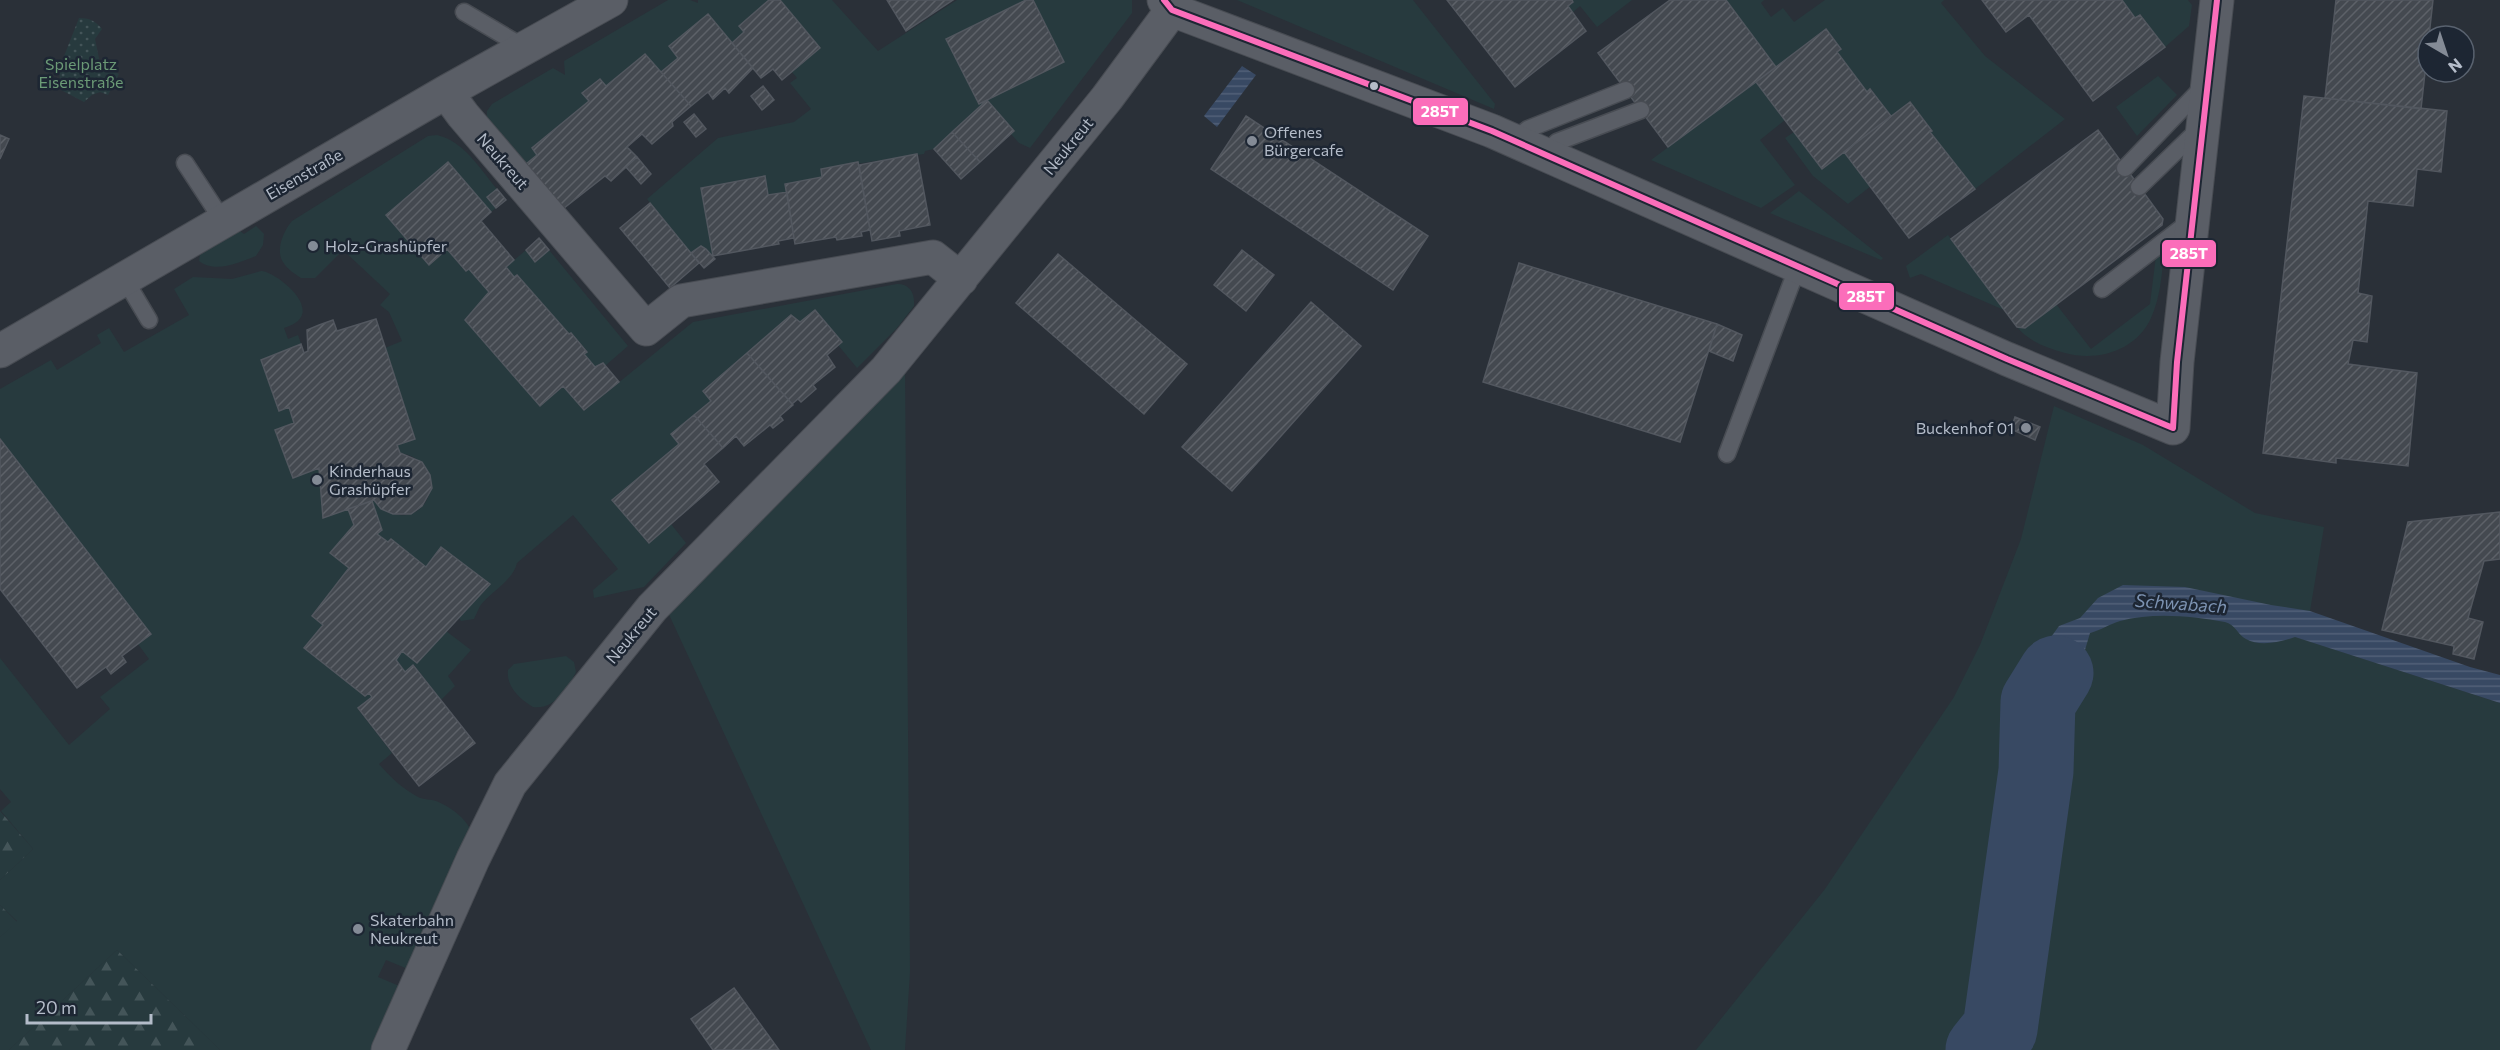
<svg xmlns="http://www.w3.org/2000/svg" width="2500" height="1050" viewBox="0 0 2500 1050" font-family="Commissioner,sans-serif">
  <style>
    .green { fill: #273a3e }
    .forest { fill: url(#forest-firs) }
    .park { fill: url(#park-dots) }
    .water { fill: url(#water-rules) }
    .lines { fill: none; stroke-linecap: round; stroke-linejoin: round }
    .river { stroke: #384963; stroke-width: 75 }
    .building { fill: url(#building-hatch); stroke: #52575f; stroke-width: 1.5 }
    .lane-casing { stroke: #484c53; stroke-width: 19 }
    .street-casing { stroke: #484c53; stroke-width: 35 }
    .lane { stroke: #5a5e66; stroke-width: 16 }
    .street { stroke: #5a5e66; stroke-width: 33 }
    .bus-1-casing { stroke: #1d2633; stroke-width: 10 }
    .bus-1 { stroke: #fb6dba; stroke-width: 6 }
    .bus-dot { fill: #b4bcc9; stroke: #1d2633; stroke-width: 2 }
    .poi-dot { fill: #848b96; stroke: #1d2633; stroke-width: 2 }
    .labels { text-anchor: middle; stroke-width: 5; stroke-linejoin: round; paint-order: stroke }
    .park-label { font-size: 16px; fill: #6b9a76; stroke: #1d2633 }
    .poi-label { font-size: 16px; fill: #b4bcc9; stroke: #1d2633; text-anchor: start }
    .street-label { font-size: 16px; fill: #b4bcc9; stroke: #1d2633 }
    .water-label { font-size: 18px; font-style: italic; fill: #7c92b1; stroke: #1d2633 }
    .line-badge { stroke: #1d2633; stroke-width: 2 }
    .badge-label { font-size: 16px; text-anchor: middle; font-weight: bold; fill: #fff }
  </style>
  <defs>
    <pattern id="forest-firs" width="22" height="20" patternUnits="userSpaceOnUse" patternTransform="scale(1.5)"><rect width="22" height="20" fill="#273a3e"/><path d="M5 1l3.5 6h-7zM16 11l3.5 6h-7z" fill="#445559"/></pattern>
    <pattern id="park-dots" width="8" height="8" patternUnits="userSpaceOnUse" patternTransform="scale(1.5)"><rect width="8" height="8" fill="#273a3e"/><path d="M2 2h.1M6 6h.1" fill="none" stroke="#445559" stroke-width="1.8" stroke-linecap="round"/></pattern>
    <pattern id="water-rules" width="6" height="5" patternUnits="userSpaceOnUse" patternTransform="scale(1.5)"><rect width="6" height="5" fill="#384963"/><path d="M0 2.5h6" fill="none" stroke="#526178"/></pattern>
    <pattern id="building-hatch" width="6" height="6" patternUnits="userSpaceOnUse" patternTransform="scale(1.5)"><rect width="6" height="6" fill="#444950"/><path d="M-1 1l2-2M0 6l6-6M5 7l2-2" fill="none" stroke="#5d6168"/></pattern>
  </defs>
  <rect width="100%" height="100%" fill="#2a3038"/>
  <path class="green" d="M 668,0 L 690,0 L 698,3 L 698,0 L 769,0 L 739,26 L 744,32 L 732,43 L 670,47 L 678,58 L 661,72 L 645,54 L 606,86 L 599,79 L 582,93 L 589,101 L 533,147 L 537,155 L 522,167 L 487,123 L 487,111 L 492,104 L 553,68 L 565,75 L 564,61 Z
    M 780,0 L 832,0 L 878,51 L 957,0 L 1026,0 L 947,39 L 979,104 L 1064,62 L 1033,0 L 1132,0 L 1132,13 L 1030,148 L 1019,143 L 1011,134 L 1014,131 L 987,101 L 934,149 L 925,151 L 924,154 L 821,169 L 822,177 L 785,184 L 787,192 L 768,195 L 764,176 L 701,188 L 713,256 L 701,246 L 691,253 L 647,199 L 718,138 L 794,122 L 811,109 L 790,83 L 797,78 L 792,72 L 820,48 Z
    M 1237,0 L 1413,0 L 1495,104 L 1494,109 Z
    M 1572,0 L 1632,0 L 1597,27 L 1580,6 L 1572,13 L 1568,6 L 1573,2 Z
    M 1726,0 L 1764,0 L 1761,3 L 1771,17 L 1783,8 L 1794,22 L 1825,0 L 1944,0 L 1941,3 L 1985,56 L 2065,119 L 1975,189 L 1930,132 L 1932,130 L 1910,102 L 1891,116 L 1871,89 L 1867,92 L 1837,52 L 1841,49 L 1826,29 L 1776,67 Z
    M 2122,0 L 2188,0 L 2192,5 L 2189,26 L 2165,47 L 2141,15 L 2135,18 Z
    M 2158,76 L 2177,95 L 2137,136 L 2116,107 Z
    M 1756,82 L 1785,120 L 1760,140 L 1795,185 L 1761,208 L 1651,160 Z
    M 1794,132 L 1822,169 L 1844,152 L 1871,186 L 1848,204 L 1813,176 L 1785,138 Z
    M 437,135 C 464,141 480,169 497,189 L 487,197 L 496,208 L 491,212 L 386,215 L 429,265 L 447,249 L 465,271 L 469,269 L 489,292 L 540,406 L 563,386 L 585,410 L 693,322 L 897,284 C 910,284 915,293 914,306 L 897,328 L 857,368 L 838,345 L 841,342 L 800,322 L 791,315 L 703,391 L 711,401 L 671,434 L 679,444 L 613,500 L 648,543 L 671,524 L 686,543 L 644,587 L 594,598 L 593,590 L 618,569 L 573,515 L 517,563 C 513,581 489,593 480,606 C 478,610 476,615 474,619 L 461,621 L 426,567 L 391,540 L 388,542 L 377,534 L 382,529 L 372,501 L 374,500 C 377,506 381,509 388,512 C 430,531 453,462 400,453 L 397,445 L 415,438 L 385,348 L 402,341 L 389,312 L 380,305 L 390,294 L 343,250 L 315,278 L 301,278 C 295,274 287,269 283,262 C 275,250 284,230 292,221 L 428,136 Z
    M 1799,191 L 1883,258 L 1881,260 L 1770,213 Z
    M 256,226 L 264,234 L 263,245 L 256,256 C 239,262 216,274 199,261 L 201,249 L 236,228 L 244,234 Z
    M 1948,235 L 1951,239 L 2004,310 L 1921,274 L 1910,278 L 1906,266 Z
    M 526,250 L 535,262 L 549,250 L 628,346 L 605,366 L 603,363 L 595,367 L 584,354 L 587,351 L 571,333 L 569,334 L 517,275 L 514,277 L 506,267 Z
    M 2164,250 C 2162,273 2161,296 2151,318 C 2136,351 2097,362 2065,353 C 2047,348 2028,341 2017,327 L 2025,328 L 2056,304 L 2091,349 L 2150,304 L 2156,256 Z
    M 261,271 C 274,270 332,314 284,328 L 288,339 L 298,335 L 301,344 L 289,407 L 294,423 L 293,477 L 319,468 L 323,517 L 348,509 L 354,525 L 330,553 L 349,568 L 312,615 L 323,625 L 304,648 L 365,696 L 369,693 L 372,697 L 358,709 L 392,753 L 379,764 C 390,777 403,789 418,797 C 424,800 431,799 436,801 C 449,806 466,818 471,831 L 408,969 L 386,960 L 378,977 L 404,988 L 378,1050 L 220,1050 L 117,950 L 9,1050 L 0,1050 L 0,937 L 17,921 L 0,905 L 0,880 L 33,849 L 1,811 L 11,802 L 0,789 L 0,658 L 69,745 L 110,709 L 100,697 L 149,659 L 138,644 L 150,634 L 0,439 L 0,389 L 51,360 L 57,370 L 101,343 L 97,335 L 109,328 L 124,352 L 189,315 L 174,289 L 193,277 L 232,279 Z
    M 905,367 L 910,972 L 905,1050 L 871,1050 L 665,606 Z
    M 2054,406 L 2143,445 L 2255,513 L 2324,527 L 2310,611 L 2296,637 L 2500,703 L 2500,1050 L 1696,1050 L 1825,889 L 1954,697 L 1980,645 L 2021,539 Z
    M 446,631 L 471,650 L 448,676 L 455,686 L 441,700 L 414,665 L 405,672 L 396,660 L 402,651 L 417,663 Z
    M 566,656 L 574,662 L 576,672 C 568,689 554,710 533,707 C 520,699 506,687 508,670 L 514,664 Z"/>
  <path class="forest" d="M 0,811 L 33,849 L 0,880 Z
    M 0,905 L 17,922 L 0,937 Z
    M 117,950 L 220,1050 L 9,1050 Z"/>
  <path class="park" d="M 79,18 C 89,18 96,21 102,29 L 95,39 L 100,63 L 119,74 L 108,95 L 100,92 L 92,95 L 84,102 L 61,90 L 59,69 Z"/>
  <path class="water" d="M 1242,66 L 1256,75 L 1217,127 L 1204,116 Z
    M 2123,585 L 2185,587 L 2271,605 L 2310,611 L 2470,667 L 2500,675 L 2500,703 L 2295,637 C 2281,642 2260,647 2246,639 C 2238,635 2235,624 2225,622 C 2191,616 2154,612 2120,621 C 2110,624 2101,630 2090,633 L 2085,650 L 2071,663 L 2051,736 L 2036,771 L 2024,719 L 2023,688 L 2033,662 L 2059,626 L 2080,618 L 2098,598 Z"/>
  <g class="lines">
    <path class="river" d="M 1983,1050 L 2000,1029 L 2036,771 L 2038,702 L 2056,673"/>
  </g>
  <path class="building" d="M 769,0 L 780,0 L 820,48 L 782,80 L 773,69 L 761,78 L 732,43 L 744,32 L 739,26 Z
    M 887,0 L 953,0 L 906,31 Z
    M 1026,0 L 1033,0 L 1064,62 L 979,104 L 946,39 Z
    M 1447,0 L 1572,0 L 1573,2 L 1568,6 L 1586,31 L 1515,87 Z
    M 1670,0 L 1726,0 L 1776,67 L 1668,147 L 1598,53 Z
    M 1982,0 L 2122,0 L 2135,18 L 2140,15 L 2165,47 L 2093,101 L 2029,15 L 2006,32 Z
    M 2336,0 L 2433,0 L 2421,109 L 2325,98 Z
    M 708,14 L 753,68 L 729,93 L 725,88 L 713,99 L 708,92 L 691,106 L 661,72 L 678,58 L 669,46 Z
    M 1826,29 L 1841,49 L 1837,52 L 1867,92 L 1870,89 L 1891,116 L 1822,169 L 1756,82 Z
    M 645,54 L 691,106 L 672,122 L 673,126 L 652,144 L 642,134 L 627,147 L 637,157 L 611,181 L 605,176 L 559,212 L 521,168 L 537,155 L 532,148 L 589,101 L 582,93 L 600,79 L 606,86 Z
    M 763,86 L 774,100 L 762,110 L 751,96 Z
    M 2304,96 L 2447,111 L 2441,172 L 2417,169 L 2413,206 L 2368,201 L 2358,293 L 2372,296 L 2367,342 L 2353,340 L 2348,364 L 2417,373 L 2408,466 L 2336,458 L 2336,463 L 2263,453 Z
    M 987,100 L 1014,131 L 980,162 L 952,132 Z
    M 1910,102 L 1932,131 L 1930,132 L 1975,189 L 1909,238 L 1844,152 Z
    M 694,114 L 706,129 L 696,137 L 684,122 Z
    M 1246,116 L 1428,236 L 1393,290 L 1211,169 Z
    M 2098,130 L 2163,219 L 2162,225 L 2025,328 L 2017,327 L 1951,239 Z
    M 952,132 L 980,162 L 961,179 L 934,149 Z
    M 0,135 L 9,139 L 0,159 Z
    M 917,154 L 930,225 L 899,231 L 900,236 L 872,241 L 859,165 Z
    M 637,157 L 651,174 L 641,184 L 626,167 Z
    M 448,162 L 491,212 L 481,221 L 514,260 L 506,267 L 514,277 L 517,275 L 569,334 L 571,333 L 587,352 L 584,354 L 595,367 L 603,363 L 619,382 L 584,410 L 563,386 L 540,406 L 465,320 L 489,292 L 469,269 L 466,271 L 447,249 L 429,265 L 386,215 Z
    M 858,162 L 870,230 L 861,232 L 862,236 L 837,240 L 836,237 L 795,244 L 785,184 L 822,177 L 821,169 Z
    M 765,176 L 768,195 L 787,192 L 794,238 L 778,241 L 779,244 L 713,256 L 701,188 Z
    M 497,189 L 506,200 L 496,208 L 487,197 Z
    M 650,203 L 699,263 L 670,288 L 620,228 Z
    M 539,238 L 549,250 L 535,262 L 526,250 Z
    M 701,246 L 706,249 L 715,259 L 704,268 L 691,253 Z
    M 1242,250 L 1274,275 L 1246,311 L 1214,285 Z
    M 1058,254 L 1187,364 L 1144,414 L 1016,303 Z
    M 1519,263 L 1717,324 L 1680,442 L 1483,382 Z
    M 1311,302 L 1361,346 L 1232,491 L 1182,447 Z
    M 815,310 L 842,342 L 827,355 L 835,367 L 813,385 L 816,389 L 801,402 L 798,399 L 792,404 L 747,353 L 791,315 L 800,322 Z
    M 376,319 L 415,439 L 397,445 L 400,453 L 422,462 L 430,475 L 432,488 L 422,506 L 411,514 L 393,514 L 381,509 L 374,500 L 323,518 L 319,468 L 293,478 L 275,430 L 294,423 L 289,407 L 279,411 L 261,360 L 301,344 L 304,353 L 308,351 L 307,330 L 319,325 L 333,320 L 337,331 Z
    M 1717,324 L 1742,335 L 1733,361 L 1709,351 Z
    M 747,353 L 793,405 L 780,416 L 783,420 L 773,428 L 770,425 L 744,446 L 736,436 L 723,448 L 694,415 L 711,401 L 703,391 Z
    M 694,415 L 723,448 L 704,464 L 719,482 L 649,543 L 612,500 L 679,444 L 671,434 Z
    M 2015,417 L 2040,427 L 2035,440 L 2011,429 Z
    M 0,439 L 151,634 L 122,656 L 126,662 L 111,674 L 106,667 L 77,688 L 0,589 Z
    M 372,501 L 382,530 L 377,534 L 388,542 L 391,539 L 426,567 L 441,547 L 490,584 L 417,663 L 402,651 L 396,660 L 405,672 L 413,665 L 475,743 L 419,786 L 358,708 L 372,697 L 369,693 L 365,696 L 304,648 L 323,625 L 312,616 L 349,568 L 330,553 L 354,525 L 348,509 Z
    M 2500,512 L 2500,559 L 2484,561 L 2468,618 L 2483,622 L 2474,659 L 2453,654 L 2454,646 L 2382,630 L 2408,522 Z
    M 734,988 L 779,1050 L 713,1050 L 691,1019 Z"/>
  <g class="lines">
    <g class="lane-casing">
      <path id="lane" d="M 464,12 L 525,48
        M 1514,140 L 1528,129 L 1626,90
        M 1545,154 L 1557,142 L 1641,110
        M 185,163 L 223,221
        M 2125,168 L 2203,87
        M 2139,187 L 2201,127
        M 124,278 L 149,320
        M 2102,289 L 2193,219
        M 1727,454 L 1798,266"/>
    </g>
    <g class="street-casing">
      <path id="street" d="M 1164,0 L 1172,10 L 1492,131 L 2007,359 L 2173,428 L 2177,362 L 2217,0
        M 446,92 L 463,115 L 646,329 L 681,301 L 933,257 L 961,279
        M 0,351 L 446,92 L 611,0
        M 388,1050 L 473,859 L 510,784 L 652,608 L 886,370 L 1107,98 L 1172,10"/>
    </g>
    <use href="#lane" class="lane"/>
    <use href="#street" class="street"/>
    <g class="bus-1-casing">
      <path id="bus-1" d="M 1164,0 L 1172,10 L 1492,131 L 2007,359 L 2173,428 L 2177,362 L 2217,0"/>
    </g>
    <use href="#bus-1" class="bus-1"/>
  </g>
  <circle class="bus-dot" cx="1374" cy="86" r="5"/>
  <g class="poi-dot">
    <circle cx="1252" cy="141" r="6"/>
    <circle cx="313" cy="246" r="6"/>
    <circle cx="2026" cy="428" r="6"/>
    <circle cx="317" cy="480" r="6"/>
    <circle cx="358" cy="929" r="6"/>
  </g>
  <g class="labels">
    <g class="park-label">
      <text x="81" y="70">Spielplatz<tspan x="81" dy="18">Eisenstraße</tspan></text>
    </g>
    <g class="poi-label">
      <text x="1264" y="138">Offenes<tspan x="1264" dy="18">Bürgercafe</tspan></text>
      <text x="325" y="252">Holz-Grashüpfer</text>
      <text x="2014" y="434" text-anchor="end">Buckenhof 01</text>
      <text x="329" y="477">Kinderhaus<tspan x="329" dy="18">Grashüpfer</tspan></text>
      <text x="370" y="926">Skaterbahn<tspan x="370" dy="18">Neukreut</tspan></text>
    </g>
    <g class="street-label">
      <text transform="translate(1068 146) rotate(-51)" y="6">Neukreut</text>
      <text transform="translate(503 161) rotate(49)" y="6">Neukreut</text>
      <text transform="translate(304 174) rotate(-30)" y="6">Eisenstraße</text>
      <text transform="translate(631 635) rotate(-50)" y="6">Neukreut</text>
    </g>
    <g class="water-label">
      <text transform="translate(2181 604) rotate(4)" y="6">Schwabach</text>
    </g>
  </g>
  <g class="line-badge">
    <rect x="1412" y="97" width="57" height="29" rx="6" fill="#fb6dba"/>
    <rect x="2161" y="239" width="56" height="29" rx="6" fill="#fb6dba"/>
    <rect x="1838" y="282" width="57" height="29" rx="6" fill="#fb6dba"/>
  </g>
  <g class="badge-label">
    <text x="1440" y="117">285T</text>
    <text x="2189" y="259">285T</text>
    <text x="1866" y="302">285T</text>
  </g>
  <g transform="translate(2446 54) rotate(141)"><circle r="28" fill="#1d2633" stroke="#59626f" stroke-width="1.5"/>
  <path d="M0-4.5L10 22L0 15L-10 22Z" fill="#848b96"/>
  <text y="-9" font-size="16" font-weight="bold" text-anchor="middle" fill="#b4bcc9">N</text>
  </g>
  <path d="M27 1014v9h124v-9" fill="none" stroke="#b4bcc9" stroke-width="3"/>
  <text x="36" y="1014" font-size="18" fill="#b4bcc9" stroke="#1d2633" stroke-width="4.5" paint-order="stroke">20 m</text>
</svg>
